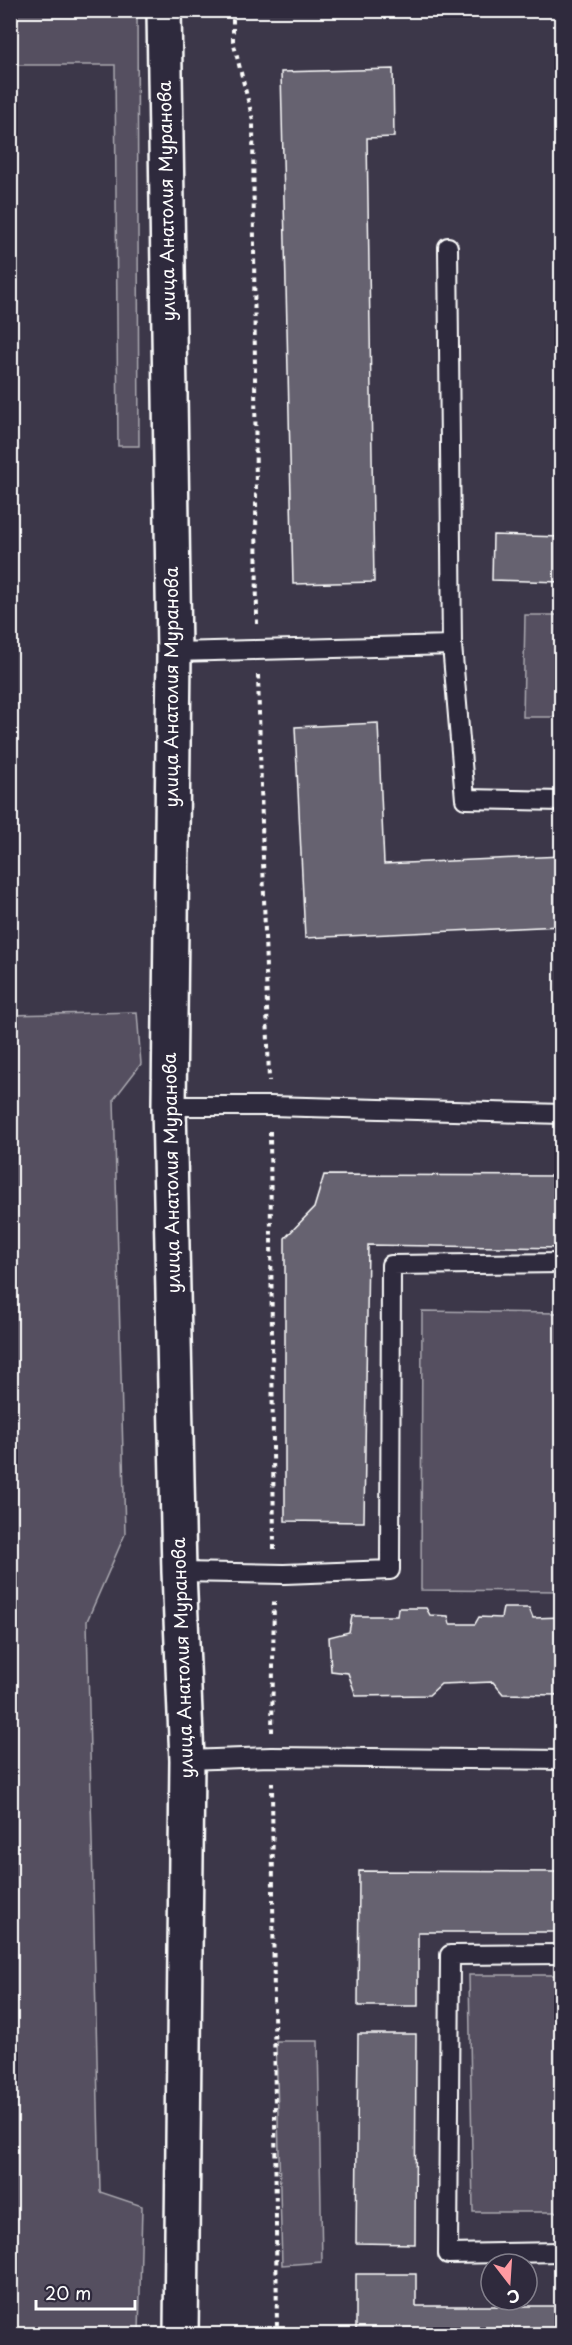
<svg xmlns="http://www.w3.org/2000/svg" width="572" height="2345" viewBox="0 0 572 2345" font-family="'Playpen Sans',sans-serif">
  <style>
    .green { fill: #555060; stroke: #aaa8b0; stroke-width: 1.5 }
    .building { fill: #666270; stroke: #fff; stroke-width: 1.5 }
    .lines { fill: none; stroke-linecap: round; stroke-linejoin: round }
    .lane-casing { stroke: #fff; stroke-width: 22 }
    .street-casing { stroke: #fff; stroke-width: 38 }
    .path { stroke: #fff; stroke-width: 4; stroke-dasharray: 4.5 4.5; stroke-linecap: butt }
    .lane { stroke: #2f2a3d; stroke-width: 18 }
    .street { stroke: #2f2a3d; stroke-width: 33 }
    .labels { text-anchor: middle; stroke-width: 4.5; stroke-linejoin: round; paint-order: stroke }
    .street-label { font-size: 18px; fill: #fff; stroke: #2f2a3d }
  </style>
  <rect width="100%" height="100%" fill="#3c3749"/>
  <filter id="ink" filterUnits="userSpaceOnUse"><feTurbulence type="fractalNoise" baseFrequency=".0167" numOctaves="2"/><feDisplacementMap in="SourceGraphic" scale="12" xChannelSelector="R" yChannelSelector="G"/><feConvolveMatrix kernelMatrix="1 2 1 2 8 2 1 2 1" color-interpolation-filters="sRGB"/></filter>
  <g filter="url(#ink)">
    <path class="green" d="M 10,11 L 137,11 L 139,446 L 118,446 L 115,65 L 11,65 Z
      M 525,615 L 561,615 L 561,717 L 523,717 Z
      M 137,1012 L 141,1064 L 114,1099 L 125,1534 L 87,1621 L 100,2192 L 142,2206 L 139,2334 L 11,2334 L 11,1015 Z
      M 422,1311 L 561,1313 L 561,1591 L 421,1590 Z
      M 469,1975 L 561,1975 L 561,2212 L 473,2212 Z
      M 276,2041 L 318,2041 L 322,2262 L 282,2265 Z"/>
    <path class="building" d="M 393,69 L 394,137 L 367,138 L 374,582 L 293,584 L 281,72 Z
      M 493,535 L 562,537 L 562,582 L 492,580 Z
      M 378,723 L 384,864 L 562,856 L 562,926 L 305,938 L 295,727 Z
      M 324,1175 L 562,1176 L 562,1248 L 368,1245 L 364,1522 L 285,1521 L 285,1238 L 314,1208 Z
      M 398,1608 L 426,1608 L 430,1615 L 448,1616 L 450,1624 L 475,1624 L 479,1617 L 501,1618 L 503,1608 L 529,1608 L 533,1618 L 562,1617 L 562,1691 L 556,1695 L 503,1694 L 493,1682 L 441,1684 L 429,1695 L 356,1696 L 348,1673 L 331,1671 L 329,1637 L 349,1632 L 352,1616 L 397,1616 Z
      M 359,1871 L 562,1872 L 562,1932 L 418,1932 L 418,2006 L 358,2006 Z
      M 358,2034 L 416,2034 L 415,2244 L 356,2243 Z
      M 356,2274 L 416,2274 L 416,2306 L 562,2306 L 562,2334 L 356,2334 Z"/>
    <g class="lines">
      <g class="lane-casing">
        <path id="lane" d="M 452,645 L 465,799 L 562,801
          M 174,652 L 452,645 L 448,247
          M 169,1106 L 270,1106 L 562,1114
          M 179,1572 L 284,1574 L 390,1570 L 391,1265 L 562,1263
          M 187,1760 L 271,1757 L 562,1760
          M 562,1954 L 450,1955 L 448,2254 L 562,2252"/>
      </g>
      <g class="street-casing">
        <path id="street" d="M 164,10 L 174,652 L 169,1106 L 179,1572 L 187,1760 L 181,2334"/>
      </g>
      <path class="path" d="M 233,10 L 233,41 L 253,120 L 257,625
        M 258,675 L 269,1081
        M 270,1131 L 274,1549
        M 272,1732 L 274,1599
        M 272,1782 L 277,2334"/>
      <use href="#lane" class="lane"/>
      <use href="#street" class="street"/>
    </g>
  </g>
  <g class="labels">
    <g class="street-label">
      <text transform="translate(167 201) rotate(-91)" y="6">улица Анатолия Муранова</text>
      <text transform="translate(172 687) rotate(-90)" y="6">улица Анатолия Муранова</text>
      <text transform="translate(172 1173) rotate(-91)" y="6">улица Анатолия Муранова</text>
      <text transform="translate(183 1658) rotate(-92)" y="6">улица Анатолия Муранова</text>
    </g>
  </g>
  <rect width="572" height="2345" fill="none" stroke="#2f2a3d" stroke-width="36"/>
  <rect x="18" y="18" width="536" height="2309" fill="none" stroke="#fff" stroke-width="2" filter="url(#ink)"/>
  <g transform="translate(509 2282) rotate(163)"><circle r="28" fill="#2f2a3d" stroke="#827f8b" stroke-width="1.5"/>
  <path d="M0-4.5L10 22L0 15L-10 22Z" fill="#ff9aa2"/>
  <text y="-9" font-size="16" font-weight="bold" text-anchor="middle" fill="#ffffff">С</text>
  </g>
  <path d="M36 2300v9h99v-9" fill="none" stroke="#ffffff" stroke-width="3"/>
  <text x="45" y="2300" font-size="18" fill="#ffffff" stroke="#2f2a3d" stroke-width="4.5" paint-order="stroke">20 m</text>
</svg>
